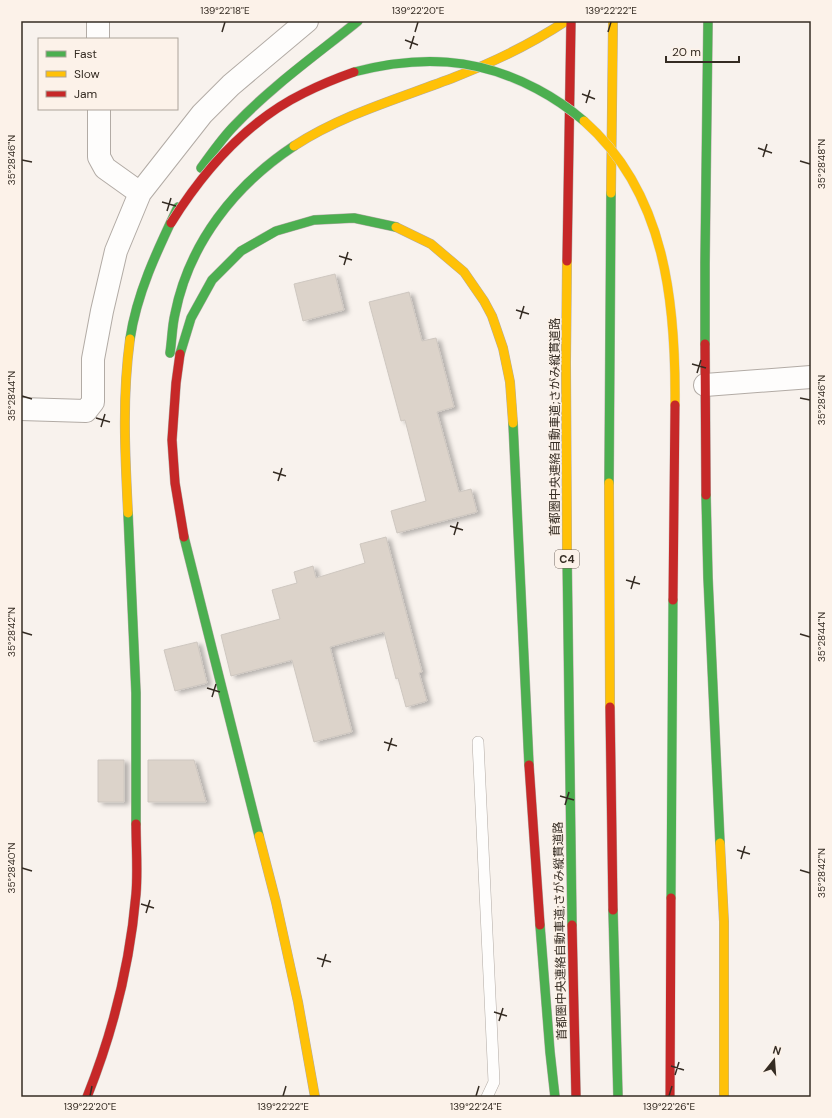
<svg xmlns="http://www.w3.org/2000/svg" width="832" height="1118" viewBox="0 0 832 1118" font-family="'DM Sans','Noto Sans JP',sans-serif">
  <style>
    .building { fill: #dcd3ca; stroke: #cec7c0; filter: url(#shadow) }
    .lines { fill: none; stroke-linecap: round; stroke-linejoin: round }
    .lane-casing { stroke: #b2aba5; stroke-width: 12 }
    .street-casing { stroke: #b2aba5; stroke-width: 24 }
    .fast-casing { stroke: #b2aba5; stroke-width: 10 }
    .slow-casing { stroke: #b2aba5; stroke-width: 10 }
    .jam-casing { stroke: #b2aba5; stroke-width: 10 }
    .lane { stroke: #fefdfc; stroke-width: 11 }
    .street { stroke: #fefdfc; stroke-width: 22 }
    .fast { stroke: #4caf50; stroke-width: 9 }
    .slow { stroke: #ffc107; stroke-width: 9 }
    .jam { stroke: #c62828; stroke-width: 9 }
    .fast-bridge-casing { stroke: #d4d0cd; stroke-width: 10; stroke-linecap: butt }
    .slow-bridge-casing { stroke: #d4d0cd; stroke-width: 10; stroke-linecap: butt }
    .jam-bridge-casing { stroke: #d4d0cd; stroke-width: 10; stroke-linecap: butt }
    .fast-bridge { stroke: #4caf50; stroke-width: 9 }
    .slow-bridge { stroke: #ffc107; stroke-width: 9 }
    .jam-bridge { stroke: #c62828; stroke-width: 9 }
    .ticks { fill: none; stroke: #352c23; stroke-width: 1.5 }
    .labels { text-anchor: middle; stroke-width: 3; stroke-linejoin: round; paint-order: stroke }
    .shield { fill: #fcf2e9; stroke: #71675e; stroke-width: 1 }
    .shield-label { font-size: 11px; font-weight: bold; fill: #352c23 }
    .street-label { font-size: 12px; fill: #352c23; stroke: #fcf2e9 }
    .neatline { fill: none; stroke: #352c23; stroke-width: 1.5 }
    .ticks-label { font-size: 10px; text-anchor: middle; fill: #352c23 }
  </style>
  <defs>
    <filter id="shadow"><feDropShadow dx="4.5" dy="2.5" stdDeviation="2" flood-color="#0004"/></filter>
  </defs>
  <rect width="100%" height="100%" fill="#f8f2ed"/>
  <path class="building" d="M 335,274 L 344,310 L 303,321 L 294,284 Z
    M 409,292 L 422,341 L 436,338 L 454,407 L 437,412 L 459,492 L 471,489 L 477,512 L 397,533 L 391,511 L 426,501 L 405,420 L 401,421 L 369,302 Z
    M 386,537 L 422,672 L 419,673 L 427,701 L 406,707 L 398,678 L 396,679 L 384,632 L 330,647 L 352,732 L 314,742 L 292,660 L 231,676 L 221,635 L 280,619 L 272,590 L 297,583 L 294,572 L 313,566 L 316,578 L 365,563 L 360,544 Z
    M 197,642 L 207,683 L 175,691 L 164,650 Z
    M 98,760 L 124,760 L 124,802 L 98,802 Z
    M 148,760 L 194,760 L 206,802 L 148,802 Z"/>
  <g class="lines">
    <g class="lane-casing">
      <path id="lane" d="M 478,742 L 494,1082 L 487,1097"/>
    </g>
    <g class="street-casing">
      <path id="street" d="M 98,21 L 98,39
        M 99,109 L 99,157 L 105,168 L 140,193
        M 705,385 L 811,377
        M 21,409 L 86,411 L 93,402 L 93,359 L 102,311 L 116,251 L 140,193 L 202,114 L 231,85 L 307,21"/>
    </g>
    <g class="fast-casing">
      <path id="fast" d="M 201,168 C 212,153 222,138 235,125 C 272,86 316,55 358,21
        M 130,339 C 137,292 158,249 178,207
        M 705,344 L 705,263 L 708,21
        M 170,353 C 172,340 172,326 175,314 C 189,243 235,185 294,146
        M 180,354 L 191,318 L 212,280 L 241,251 L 276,231 L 314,220 L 354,218 L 396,227
        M 513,423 L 529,765
        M 609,483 L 611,193
        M 706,495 L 708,578 L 720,843
        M 128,513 L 136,693 L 136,824
        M 184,537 L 259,836
        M 567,551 L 572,925
        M 613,910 L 618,1097
        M 540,925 L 550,1052 L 555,1097"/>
    </g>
    <g class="slow-casing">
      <path id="slow" d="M 294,146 C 343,114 401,98 455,77 C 494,62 531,44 566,21
        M 611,193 L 613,21
        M 396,227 L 431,244 L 464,272 L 484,301 L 492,316 L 503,348 L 510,382 L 513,423
        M 609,483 L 610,707
        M 128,513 C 125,454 122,398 130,339
        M 567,551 L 566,362 L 567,261
        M 259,836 L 276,902 L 298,1002 L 315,1097
        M 720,843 L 724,922 L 724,1097"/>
    </g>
    <g class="jam-casing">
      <path id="jam" d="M 567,261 L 571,21
        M 705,344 L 706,495
        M 180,354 L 176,383 L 172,440 L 175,483 L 184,537
        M 610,707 L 613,910
        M 529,765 L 540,925
        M 572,925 L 576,1097
        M 87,1097 C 113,1032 130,964 136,894 C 138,871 136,847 136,824"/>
    </g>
    <use href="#lane" class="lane"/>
    <use href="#street" class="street"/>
    <use href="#fast" class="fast"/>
    <use href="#slow" class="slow"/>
    <use href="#jam" class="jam"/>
    <g class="fast-bridge-casing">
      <path id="fast-bridge" d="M 354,72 C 419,55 477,57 537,89 C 554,98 570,109 584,121
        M 671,898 L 673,600"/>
    </g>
    <g class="slow-bridge-casing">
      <path id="slow-bridge" d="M 584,121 C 666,193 676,304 675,405"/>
    </g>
    <g class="jam-bridge-casing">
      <path id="jam-bridge" d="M 171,223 C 204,170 247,121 304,93 C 320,85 337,78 354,72
        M 673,600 L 675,405
        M 670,1097 L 671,898"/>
    </g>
    <use href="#fast-bridge" class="fast-bridge"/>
    <use href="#slow-bridge" class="slow-bridge"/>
    <use href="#jam-bridge" class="jam-bridge"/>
  </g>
  <path class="ticks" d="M 222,32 L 225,22M 415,32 L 418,22M 608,32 L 611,22M 405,40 L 418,45M 410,49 L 414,36M 582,94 L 595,99M 586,103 L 590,90M 758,148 L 772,153M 763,157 L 767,144M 22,160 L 32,162M 800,161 L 810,164M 162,202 L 176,206M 167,211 L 171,198M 339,256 L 352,260M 344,265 L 348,252M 516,310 L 529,314M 520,319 L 524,306M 692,364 L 706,368M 697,373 L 701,360M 22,396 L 32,399M 800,398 L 810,400M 96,418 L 110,422M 101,427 L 105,414M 273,472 L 286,476M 278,481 L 282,468M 450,526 L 463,530M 454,535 L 458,522M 626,580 L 640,584M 631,589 L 635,576M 22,632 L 32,635M 800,634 L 810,637M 207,688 L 220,692M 212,697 L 216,684M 384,742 L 397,746M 388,751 L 392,738M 560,796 L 574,800M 565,805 L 569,792M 737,850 L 750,854M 741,859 L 745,846M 22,868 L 32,871M 800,870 L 810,873M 141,904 L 154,908M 146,913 L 150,900M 317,958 L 331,962M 322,967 L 326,954M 494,1012 L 507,1016M 499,1021 L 503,1008M 671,1066 L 684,1070M 675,1075 L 679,1062M 90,1096 L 92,1086M 283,1096 L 286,1086M 476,1096 L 479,1086M 669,1096 L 672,1086"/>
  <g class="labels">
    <rect class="shield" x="555" y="550" width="24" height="18" rx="3"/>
    <g class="shield-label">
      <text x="567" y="563">C4</text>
    </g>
    <g class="street-label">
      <text transform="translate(555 427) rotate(-90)" y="4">首都圏中央連絡自動車道;さがみ縦貫道路</text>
      <text transform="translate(560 931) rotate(-91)" y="4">首都圏中央連絡自動車道;さがみ縦貫道路</text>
    </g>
  </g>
  <rect width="832" height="1118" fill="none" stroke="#fcf2e9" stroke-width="44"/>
  <rect x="38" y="38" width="140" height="72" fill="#fcf2e9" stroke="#aca39a"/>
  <rect x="46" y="51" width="20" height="6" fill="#4caf50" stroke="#aca39a"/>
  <text x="74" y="58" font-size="12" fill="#352c23">Fast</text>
  <rect x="46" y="71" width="20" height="6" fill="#ffc107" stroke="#aca39a"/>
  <text x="74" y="78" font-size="12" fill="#352c23">Slow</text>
  <rect x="46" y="91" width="20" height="6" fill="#c62828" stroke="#aca39a"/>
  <text x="74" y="98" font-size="12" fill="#352c23">Jam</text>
  <g transform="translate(774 1060) rotate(17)" stroke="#fcf2e9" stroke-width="3" paint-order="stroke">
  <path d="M0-3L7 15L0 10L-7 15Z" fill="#352c23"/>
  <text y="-6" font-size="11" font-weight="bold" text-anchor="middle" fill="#352c23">N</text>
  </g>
  <path d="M666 56v6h73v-6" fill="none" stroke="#352c23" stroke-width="2"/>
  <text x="672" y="56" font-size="12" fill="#352c23" stroke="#fcf2e9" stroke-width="3" paint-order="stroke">20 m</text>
  <rect x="22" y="22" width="788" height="1074" class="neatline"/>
  <g class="ticks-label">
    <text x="225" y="14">139°22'18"E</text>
    <text x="418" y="14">139°22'20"E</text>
    <text x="611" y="14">139°22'22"E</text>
    <text transform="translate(11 160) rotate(-90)" y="4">35°28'46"N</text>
    <text transform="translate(821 164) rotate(-90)" y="4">35°28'48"N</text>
    <text transform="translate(11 396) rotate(-90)" y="4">35°28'44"N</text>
    <text transform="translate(821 400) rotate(-90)" y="4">35°28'46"N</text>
    <text transform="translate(11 632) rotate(-90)" y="4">35°28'42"N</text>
    <text transform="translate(821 637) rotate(-90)" y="4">35°28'44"N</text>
    <text transform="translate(11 868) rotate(-90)" y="4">35°28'40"N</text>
    <text transform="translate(821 873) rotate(-90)" y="4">35°28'42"N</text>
    <text x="90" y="1110">139°22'20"E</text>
    <text x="283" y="1110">139°22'22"E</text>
    <text x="476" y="1110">139°22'24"E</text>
    <text x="669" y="1110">139°22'26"E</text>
  </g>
</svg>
